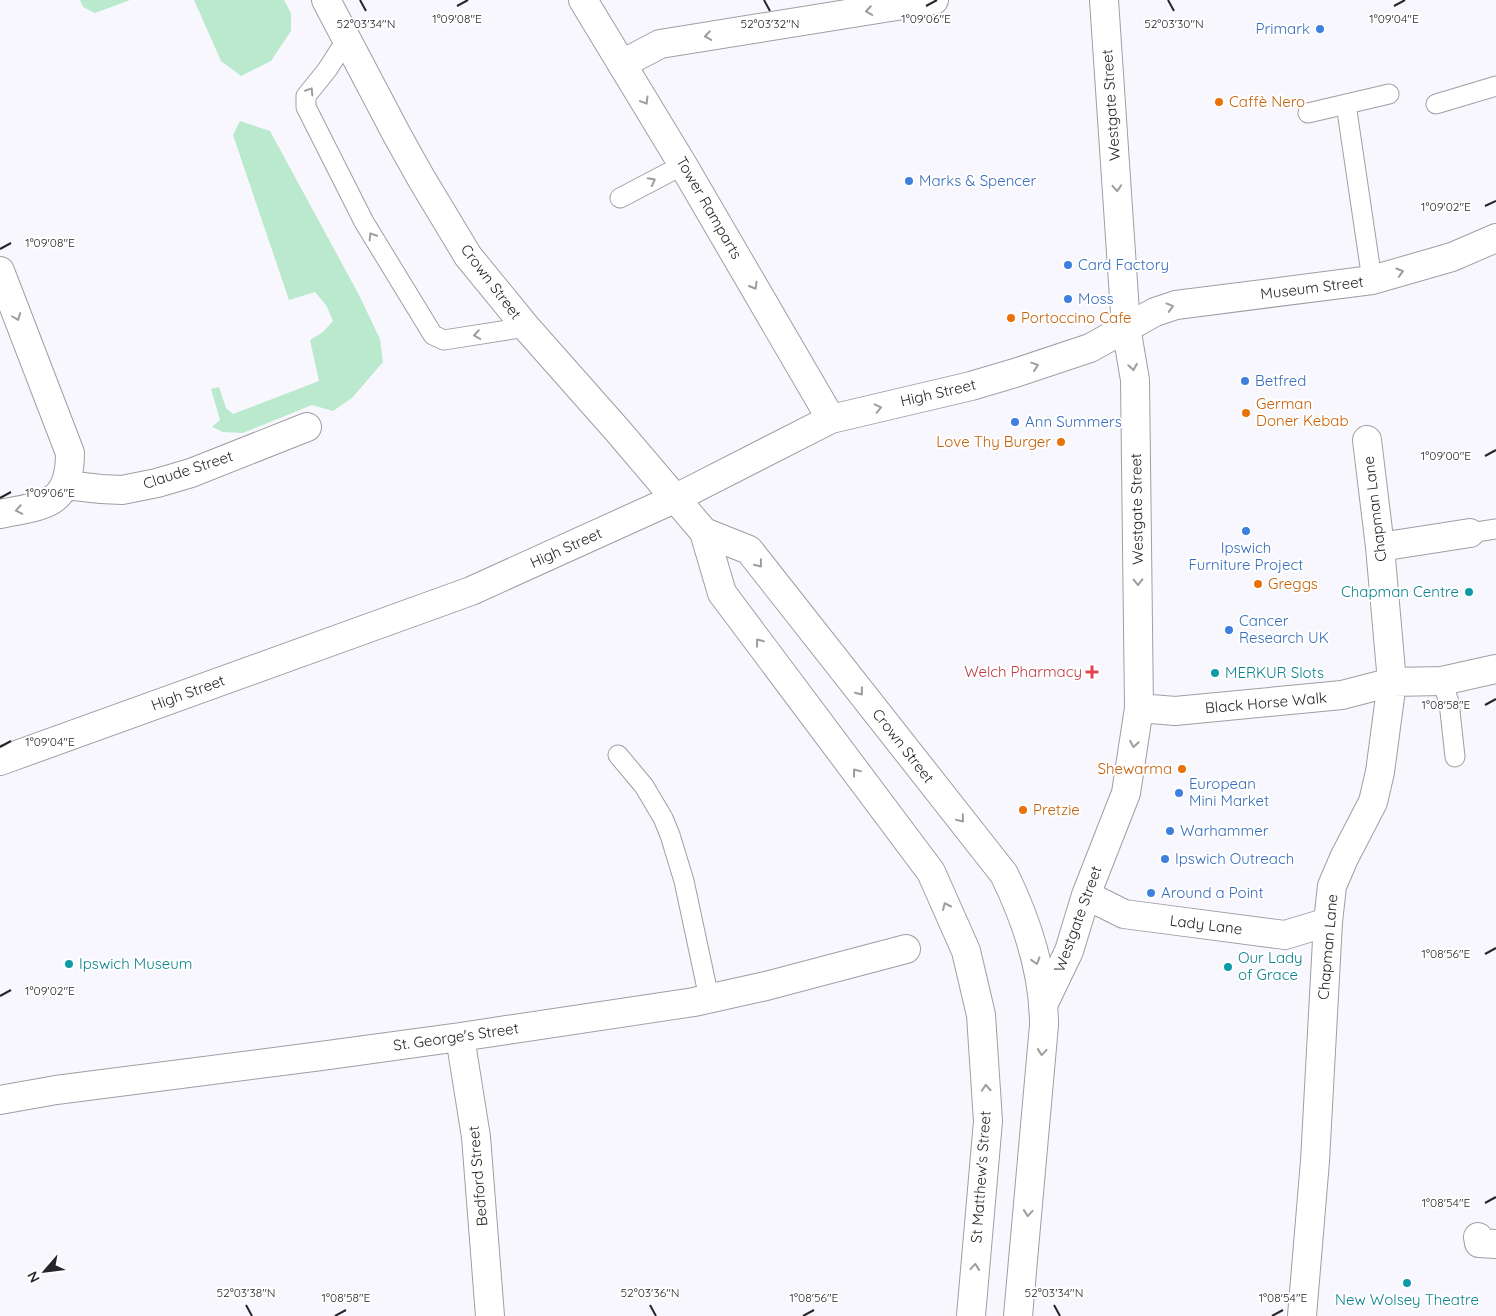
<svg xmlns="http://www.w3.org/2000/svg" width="1496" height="1316" viewBox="0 0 1496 1316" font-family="Quicksand,sans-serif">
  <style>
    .green { fill: #bae9cd }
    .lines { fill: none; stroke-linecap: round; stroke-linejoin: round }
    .service-casing { stroke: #9f9ea5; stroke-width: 21 }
    .pedestrian-casing { stroke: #9f9ea5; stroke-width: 30 }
    .minor-casing { stroke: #9f9ea5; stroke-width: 30 }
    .tertiary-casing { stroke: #9f9ea5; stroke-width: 30 }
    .primary-casing { stroke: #9f9ea5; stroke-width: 30 }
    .service { stroke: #fff; stroke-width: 19 }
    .pedestrian { stroke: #fff; stroke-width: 28 }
    .minor { stroke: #fff; stroke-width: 28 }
    .tertiary { stroke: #fff; stroke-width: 28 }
    .primary { stroke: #fff; stroke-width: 28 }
    .oneway { stroke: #9d9d9e }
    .ticks { fill: none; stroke: #262528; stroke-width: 2 }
    .shop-dot { fill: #3f7fe0; stroke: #fff; stroke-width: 2 }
    .food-dot { fill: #e8710a; stroke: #fff; stroke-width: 2 }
    .culture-dot { fill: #0f9aa8; stroke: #fff; stroke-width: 2 }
    .health-dot { fill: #e0444e; stroke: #fff; stroke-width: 2 }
    .labels { text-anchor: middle; stroke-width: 4; stroke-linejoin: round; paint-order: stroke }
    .shop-label { font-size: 15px; fill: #366cbe; stroke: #fff; text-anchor: start }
    .food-label { font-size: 15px; fill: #c56008; stroke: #fff; text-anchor: start }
    .street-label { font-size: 15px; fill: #262528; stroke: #fff }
    .culture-label { font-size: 15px; fill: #0d838f; stroke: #fff; text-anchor: start }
    .health-label { font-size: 15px; fill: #be3a42; stroke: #fff; text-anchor: end }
    .ticks-label { font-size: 12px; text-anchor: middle; fill: #262528; stroke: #fff; stroke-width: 4; stroke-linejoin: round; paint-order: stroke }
  </style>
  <rect width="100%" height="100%" fill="#f8f7fe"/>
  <path class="green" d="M 80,0 L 130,0 L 95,13 L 83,7 Z
    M 194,0 L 284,0 L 291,13 L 291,31 L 271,61 L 241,76 L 221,61 Z
    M 240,121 L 270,131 L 359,295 L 380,339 L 383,362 L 352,398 L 333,411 L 312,405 L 243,433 L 223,432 L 212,427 L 220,420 L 211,389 L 219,387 L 226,408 L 233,414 L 319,381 L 310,340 L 323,332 L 333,321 L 326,305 L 315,292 L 289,300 L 233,135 Z"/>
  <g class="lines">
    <g class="service-casing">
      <path id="service" d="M 347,39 L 327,70 L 306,96 L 306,107 L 364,222 L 433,335 L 444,340 L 526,327
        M 1346,104 L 1372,280
        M 1436,104 L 1496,86
        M 1308,113 L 1389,94
        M 620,198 L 683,165
        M 1470,533 L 1496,529
        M 1442,681 L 1449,702 L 1455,757
        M 618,755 L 644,786 L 663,818 L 670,835 L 684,881 L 709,998"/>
    </g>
    <g class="pedestrian-casing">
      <path id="pedestrian" d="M 622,64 L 660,44 L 934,0
        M 1139,708 L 1175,711 L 1342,695 L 1392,682
        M 1086,895 L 1124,914 L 1285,935 L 1328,922
        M 1044,1003 L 1069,951 L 1086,895 L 1126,793 L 1139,708 L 1135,380 L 1126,327 L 1104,0
        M 1478,1237 L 1479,1243 L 1496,1244"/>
    </g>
    <g class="minor-casing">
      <path id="minor" d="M 583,0 L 683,165 L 831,419
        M 0,271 L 70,453 C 70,507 43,505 0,514
        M 65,485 L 101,489 L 122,490 L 157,483 L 191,473 L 307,427
        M 1380,547 L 1470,533
        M 1392,682 L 1442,681 L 1496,669
        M 460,1037 L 476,1137 L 490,1316
        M 0,1100 L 56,1090 L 321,1056 L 460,1037 L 694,1002 L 766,986 L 906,949
        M 1302,1316 L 1315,1161 L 1328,922 L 1332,886 L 1344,858 L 1373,802 L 1380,772 L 1392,682 L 1380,547 L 1367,440"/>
    </g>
    <g class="tertiary-casing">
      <path id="tertiary" d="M 0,761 L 471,591 L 674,499 L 831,419 L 971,386 L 1015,373 L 1090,348 L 1155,312 L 1176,305 L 1372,280 L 1452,257 L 1496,238"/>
    </g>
    <g class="primary-casing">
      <path id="primary" d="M 326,0 L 397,135 L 421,178 L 468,256 L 526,327 L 618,431 L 704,532 L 722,593 L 931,872 L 966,951 L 981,1015 L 988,1121 L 971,1316
        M 704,532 L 749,550 L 1004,874 C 1027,921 1044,972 1044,1025 L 1018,1316"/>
    </g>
    <use href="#service" class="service"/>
    <use href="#pedestrian" class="pedestrian"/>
    <use href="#minor" class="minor"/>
    <use href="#tertiary" class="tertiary"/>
    <use href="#primary" class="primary"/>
  </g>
  <defs><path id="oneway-chevron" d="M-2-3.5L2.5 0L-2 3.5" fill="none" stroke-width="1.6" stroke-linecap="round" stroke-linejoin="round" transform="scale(1.25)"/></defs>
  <g class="oneway">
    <use href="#oneway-chevron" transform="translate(869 11) rotate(171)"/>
    <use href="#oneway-chevron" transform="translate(708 36) rotate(171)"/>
    <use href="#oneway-chevron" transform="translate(310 91) rotate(-57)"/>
    <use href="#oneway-chevron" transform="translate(645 101) rotate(59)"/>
    <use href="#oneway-chevron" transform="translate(652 181) rotate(-28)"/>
    <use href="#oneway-chevron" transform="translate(1117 188) rotate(86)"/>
    <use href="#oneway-chevron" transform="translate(372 236) rotate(-122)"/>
    <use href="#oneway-chevron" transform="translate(1400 272) rotate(-16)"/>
    <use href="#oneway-chevron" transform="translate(754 286) rotate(60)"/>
    <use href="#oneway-chevron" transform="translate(1170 307) rotate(-15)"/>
    <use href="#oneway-chevron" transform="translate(17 317) rotate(69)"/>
    <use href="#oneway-chevron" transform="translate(477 335) rotate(171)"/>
    <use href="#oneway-chevron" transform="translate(1035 366) rotate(-19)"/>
    <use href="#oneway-chevron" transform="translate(1133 367) rotate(81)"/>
    <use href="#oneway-chevron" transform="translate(878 408) rotate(-13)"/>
    <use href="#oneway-chevron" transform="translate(19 510) rotate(169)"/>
    <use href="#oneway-chevron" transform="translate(759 564) rotate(52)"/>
    <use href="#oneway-chevron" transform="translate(1138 582) rotate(89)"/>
    <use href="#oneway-chevron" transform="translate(759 642) rotate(-127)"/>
    <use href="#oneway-chevron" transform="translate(860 692) rotate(52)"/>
    <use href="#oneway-chevron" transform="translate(1134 744) rotate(99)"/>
    <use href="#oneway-chevron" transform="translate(856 772) rotate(-127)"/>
    <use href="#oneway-chevron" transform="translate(961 819) rotate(51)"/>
    <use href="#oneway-chevron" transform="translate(946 906) rotate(-114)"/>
    <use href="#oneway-chevron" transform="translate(1036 961) rotate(73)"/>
    <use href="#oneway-chevron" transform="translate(1042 1052) rotate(95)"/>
    <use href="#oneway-chevron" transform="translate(986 1088) rotate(-93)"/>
    <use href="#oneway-chevron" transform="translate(1028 1213) rotate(95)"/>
    <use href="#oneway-chevron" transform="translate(975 1267) rotate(-85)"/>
  </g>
  <path class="ticks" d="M 360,0 L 366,11M 764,0 L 770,11M 1168,0 L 1174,11M 457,6 L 468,0M 926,6 L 937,0M 1394,6 L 1405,0M 1485,206 L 1496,201M 0,249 L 11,243M 1485,456 L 1496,450M 0,498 L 11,492M 1485,705 L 1496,699M 0,747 L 11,741M 1485,954 L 1496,948M 0,996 L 11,990M 1485,1203 L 1496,1197M 246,1305 L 252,1316M 650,1305 L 656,1316M 1054,1305 L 1060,1316M 335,1316 L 346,1310M 803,1316 L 814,1310M 1272,1316 L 1283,1310"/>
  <g class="shop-dot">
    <circle cx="1320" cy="29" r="5"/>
    <circle cx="909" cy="181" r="5"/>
    <circle cx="1068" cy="265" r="5"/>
    <circle cx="1068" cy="299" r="5"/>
    <circle cx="1245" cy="381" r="5"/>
    <circle cx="1015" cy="422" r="5"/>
    <circle cx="1246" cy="531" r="5"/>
    <circle cx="1229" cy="630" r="5"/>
    <circle cx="1179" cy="793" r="5"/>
    <circle cx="1170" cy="831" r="5"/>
    <circle cx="1165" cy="859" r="5"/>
    <circle cx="1151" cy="893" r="5"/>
  </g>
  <g class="food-dot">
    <circle cx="1219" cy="102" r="5"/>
    <circle cx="1011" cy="318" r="5"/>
    <circle cx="1246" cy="413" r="5"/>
    <circle cx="1061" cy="442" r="5"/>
    <circle cx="1258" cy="584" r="5"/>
    <circle cx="1182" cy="769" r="5"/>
    <circle cx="1023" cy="810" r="5"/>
  </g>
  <g class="culture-dot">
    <circle cx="1469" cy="592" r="5"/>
    <circle cx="1215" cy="673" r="5"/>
    <circle cx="69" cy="964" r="5"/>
    <circle cx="1228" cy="967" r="5"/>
    <circle cx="1407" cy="1283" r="5"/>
  </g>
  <path class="health-dot" d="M1089.5 664.5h5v5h5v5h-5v5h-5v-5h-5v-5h5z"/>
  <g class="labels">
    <g class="shop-label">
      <text x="1310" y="34" text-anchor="end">Primark</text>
      <text x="919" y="186">Marks &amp; Spencer</text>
      <text x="1078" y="270">Card Factory</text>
      <text x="1078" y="304">Moss</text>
      <text x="1255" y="386">Betfred</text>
      <text x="1025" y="427">Ann Summers</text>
      <text x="1246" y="553" text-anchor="middle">Ipswich<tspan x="1246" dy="17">Furniture Project</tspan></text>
      <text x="1239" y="626">Cancer<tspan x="1239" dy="17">Research UK</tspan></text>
      <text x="1189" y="789">European<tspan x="1189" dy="17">Mini Market</tspan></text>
      <text x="1180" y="836">Warhammer</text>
      <text x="1175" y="864">Ipswich Outreach</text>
      <text x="1161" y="898">Around a Point</text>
    </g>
    <g class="food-label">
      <text x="1229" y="107">Caffè Nero</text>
      <text x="1021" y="323">Portoccino Cafe</text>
      <text x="1256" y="409">German<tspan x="1256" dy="17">Doner Kebab</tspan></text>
      <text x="1051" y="447" text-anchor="end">Love Thy Burger</text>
      <text x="1268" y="589">Greggs</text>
      <text x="1172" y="774" text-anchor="end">Shewarma</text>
      <text x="1033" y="815">Pretzie</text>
    </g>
    <g class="street-label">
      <text transform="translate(1111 105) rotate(-94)" y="5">Westgate Street</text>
      <text transform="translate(709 208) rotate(60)" y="5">Tower Ramparts</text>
      <text transform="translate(491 282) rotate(53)" y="5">Crown Street</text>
      <text transform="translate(1312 288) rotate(-7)" y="5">Museum Street</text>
      <text transform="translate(938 393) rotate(-13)" y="5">High Street</text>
      <text transform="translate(188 470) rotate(-18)" y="5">Claude Street</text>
      <text transform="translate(1137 509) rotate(-91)" y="5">Westgate Street</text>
      <text transform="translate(1375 509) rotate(-97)" y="5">Chapman Lane</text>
      <text transform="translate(566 548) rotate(-24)" y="5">High Street</text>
      <text transform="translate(188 693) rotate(-20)" y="5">High Street</text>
      <text transform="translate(1266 703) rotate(-5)" y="5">Black Horse Walk</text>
      <text transform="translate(903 746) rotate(52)" y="5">Crown Street</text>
      <text transform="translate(1078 919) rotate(-70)" y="5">Westgate Street</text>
      <text transform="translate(1206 925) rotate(7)" y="5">Lady Lane</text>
      <text transform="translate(1328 947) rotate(-85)" y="5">Chapman Lane</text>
      <text transform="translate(456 1037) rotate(-8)" y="5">St. George's Street</text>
      <text transform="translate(478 1176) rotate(-95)" y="5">Bedford Street</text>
      <text transform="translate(981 1177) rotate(-86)" y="5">St Matthew's Street</text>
    </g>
    <g class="culture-label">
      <text x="1459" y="597" text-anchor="end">Chapman Centre</text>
      <text x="1225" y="678">MERKUR Slots</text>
      <text x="1238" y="963">Our Lady<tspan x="1238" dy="17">of Grace</tspan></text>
      <text x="79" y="969">Ipswich Museum</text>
      <text x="1407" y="1305" text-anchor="middle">New Wolsey Theatre</text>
    </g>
    <g class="health-label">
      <text x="1082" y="677">Welch Pharmacy</text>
    </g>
  </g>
  <g class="ticks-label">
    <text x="457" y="23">1°09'08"E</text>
    <text x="926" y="23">1°09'06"E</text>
    <text x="1394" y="23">1°09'04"E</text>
    <text x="366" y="28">52°03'34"N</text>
    <text x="770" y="28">52°03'32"N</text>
    <text x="1174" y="28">52°03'30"N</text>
    <text x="1446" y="211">1°09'02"E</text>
    <text x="50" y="247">1°09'08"E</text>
    <text x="1446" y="460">1°09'00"E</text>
    <text x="50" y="497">1°09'06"E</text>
    <text x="1446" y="709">1°08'58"E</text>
    <text x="50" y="746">1°09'04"E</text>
    <text x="1446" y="958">1°08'56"E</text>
    <text x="50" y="995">1°09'02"E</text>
    <text x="1446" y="1207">1°08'54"E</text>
    <text x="246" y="1297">52°03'38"N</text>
    <text x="650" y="1297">52°03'36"N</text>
    <text x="1054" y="1297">52°03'34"N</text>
    <text x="346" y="1302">1°08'58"E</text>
    <text x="814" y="1302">1°08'56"E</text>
    <text x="1283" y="1302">1°08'54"E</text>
  </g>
  <g transform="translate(45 1271) rotate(242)" stroke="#ffffff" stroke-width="4" paint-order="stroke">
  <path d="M0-4L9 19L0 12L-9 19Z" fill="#262528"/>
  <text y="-8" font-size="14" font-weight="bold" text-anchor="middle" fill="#262528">N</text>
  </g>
</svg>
